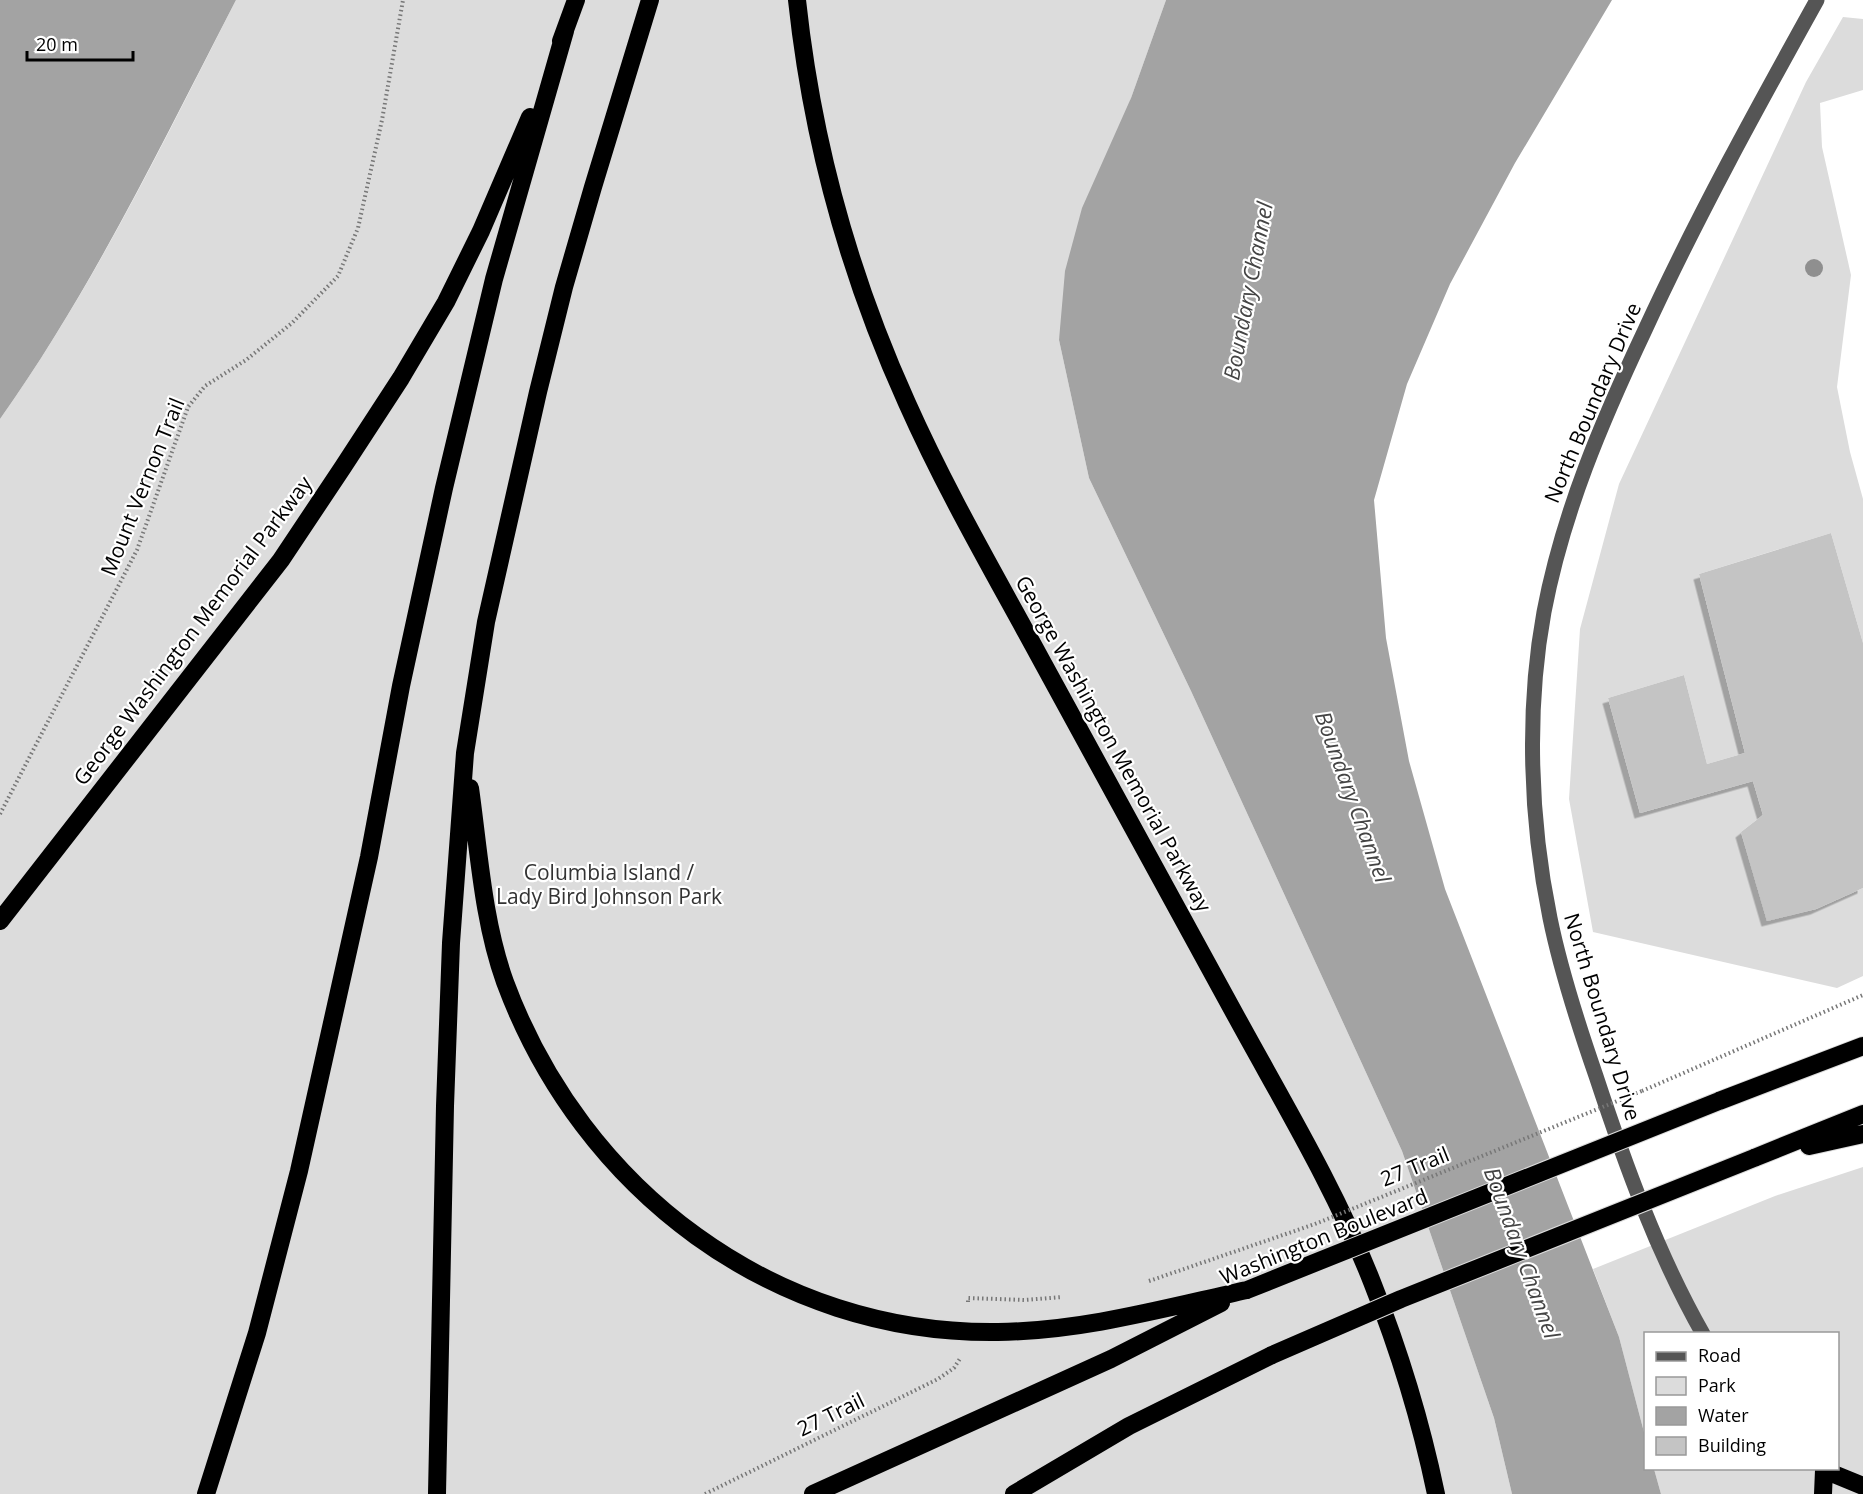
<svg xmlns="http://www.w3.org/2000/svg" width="1863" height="1494" viewBox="0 0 1863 1494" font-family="'Open Sans',sans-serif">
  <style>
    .green { fill: #dcdcdc }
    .water { fill: #a3a3a3 }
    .building { fill: #c4c4c4; filter: url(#shadow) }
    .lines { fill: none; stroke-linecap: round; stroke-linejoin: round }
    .highway-casing { stroke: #dbdbdb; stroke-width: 20 }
    .path { stroke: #777; stroke-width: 4; stroke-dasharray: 1.5 3; stroke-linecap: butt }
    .minor { stroke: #555; stroke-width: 15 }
    .highway { stroke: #000; stroke-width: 18 }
    .highway-bridge-casing { stroke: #dbdbdb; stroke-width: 20; stroke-linecap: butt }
    .path-bridge { stroke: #777; stroke-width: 4; stroke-dasharray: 1.5 3; stroke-linecap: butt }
    .highway-bridge { stroke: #000; stroke-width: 18 }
    .tree { fill: #8f8f8f }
    .labels { text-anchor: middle; stroke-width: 4.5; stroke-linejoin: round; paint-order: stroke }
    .street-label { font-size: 21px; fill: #000; stroke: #fff }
    .park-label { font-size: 21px; fill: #333; stroke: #fff }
    .water-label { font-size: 22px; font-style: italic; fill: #444; stroke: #fff }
  </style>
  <defs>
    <filter id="shadow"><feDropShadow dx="-5.5" dy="5.5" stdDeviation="0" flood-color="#0004"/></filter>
  </defs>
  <rect width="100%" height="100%" fill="#fff"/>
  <path class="green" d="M 236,0 L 1166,0 L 1131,98 L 1059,340 L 1089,478 L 1191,691 L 1402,1151 L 1494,1418 L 1512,1494 L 0,1494 L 0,419 C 93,288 163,143 236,0 Z
    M 1843,17 L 1863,19 L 1863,90 L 1820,103 L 1822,147 L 1851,275 L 1837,387 L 1850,452 L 1863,499 L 1863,643 L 1831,533 L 1699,574 L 1745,753 L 1707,764 L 1684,675 L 1608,698 L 1640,813 L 1753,781 L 1763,815 L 1741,832 L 1768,920 L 1816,909 L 1863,888 L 1863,976 L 1837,988 L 1593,932 L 1569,799 L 1580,629 L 1619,484 L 1806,82 Z
    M 1863,1167 L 1863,1494 L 1661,1494 L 1654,1469 L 1838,1468 L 1838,1334 L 1646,1334 L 1645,1436 L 1619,1337 L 1593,1269 L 1775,1196 Z"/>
  <path class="water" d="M 0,0 L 236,0 C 162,143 93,288 0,419 Z
    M 1166,0 L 1612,0 L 1515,163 L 1450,284 L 1407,384 L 1374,500 L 1386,638 L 1409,761 L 1445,889 L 1619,1337 L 1645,1436 L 1646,1468 L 1654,1469 L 1661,1494 L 1512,1494 L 1494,1418 L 1402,1151 L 1191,691 L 1089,478 L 1059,340 L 1065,271 L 1082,208 L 1131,98 Z"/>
  <path class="building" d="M 1831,533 L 1863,643 L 1863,888 L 1816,909 L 1767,921 L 1741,832 L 1763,815 L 1753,781 L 1640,813 L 1608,698 L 1684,675 L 1707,764 L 1745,753 L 1699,574 Z"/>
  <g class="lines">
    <g class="highway-casing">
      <path id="highway" d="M 797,0 C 812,140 849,275 907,403 C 947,493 997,578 1044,665 C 1109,783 1173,901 1237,1018 C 1284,1104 1336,1190 1372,1282 C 1399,1350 1421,1422 1436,1494
        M 561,41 L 576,0
        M 470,788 C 479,852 483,921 505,982 C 582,1190 774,1335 998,1332 C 1083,1331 1165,1308 1247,1290
        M 0,921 L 281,560 L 343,467 L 401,378 L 446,302 L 481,231 L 530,117
        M 1719,1101 L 1863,1046
        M 1809,1146 L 1863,1134
        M 1754,1158 L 1863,1114
        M 1824,1470 L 1863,1486
        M 206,1494 L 257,1333 L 299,1171 L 369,857 L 401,686 L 444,488 L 494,279 L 565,31
        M 437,1494 L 445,1106 L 451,943 L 465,753 L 486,622 L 538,392 L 564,287 L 593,187 L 650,0
        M 813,1494 L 1111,1359 L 1221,1303
        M 1014,1494 L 1129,1426 L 1272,1355
        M 1823,1494 L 1824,1470"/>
    </g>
    <path class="path" d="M 0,814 L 137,550 L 188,407 L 205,386 L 246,360 L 292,323 L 338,276 L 358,228 L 382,120 L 403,0
      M 1642,1091 L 1863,995
      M 1149,1281 L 1315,1224
      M 968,1302 L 968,1298 L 1025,1300 L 1062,1297
      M 705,1494 L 938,1379 L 954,1368 L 961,1357"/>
    <path class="minor" d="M 1703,1334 C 1657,1253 1625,1164 1596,1076 C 1578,1024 1561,972 1550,918 C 1530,821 1526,710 1544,612 C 1563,512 1602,421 1645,330 C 1697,217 1757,108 1817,0"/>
    <use href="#highway" class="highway"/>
    <g class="highway-bridge-casing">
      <path id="highway-bridge" d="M 1247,1290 L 1719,1101
        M 1272,1355 L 1401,1299 L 1754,1158"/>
    </g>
    <path class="path-bridge" d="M 1315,1224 L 1642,1091"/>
    <use href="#highway-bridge" class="highway-bridge"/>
  </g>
  <circle class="tree" cx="1814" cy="268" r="9"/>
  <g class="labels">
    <g class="street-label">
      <text transform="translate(1593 403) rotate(-67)" y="7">North Boundary Drive</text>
      <text transform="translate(143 487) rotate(-68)" y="7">Mount Vernon Trail</text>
      <text transform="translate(193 631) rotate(-53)" y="7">George Washington Memorial Parkway</text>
      <text transform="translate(1113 744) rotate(61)" y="7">George Washington Memorial Parkway</text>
      <text transform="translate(1602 1017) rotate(73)" y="7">North Boundary Drive</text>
      <text transform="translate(1415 1167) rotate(-22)" y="7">27 Trail</text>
      <text transform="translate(1324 1237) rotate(-22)" y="7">Washington Boulevard</text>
      <text transform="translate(831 1415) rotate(-26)" y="7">27 Trail</text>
    </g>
    <g class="park-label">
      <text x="609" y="880">Columbia Island /<tspan x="609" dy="24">Lady Bird Johnson Park</tspan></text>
    </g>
    <g class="water-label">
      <text transform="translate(1248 291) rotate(-79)" y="8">Boundary Channel</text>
      <text transform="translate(1353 797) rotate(70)" y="8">Boundary Channel</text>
      <text transform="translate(1522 1253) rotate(70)" y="8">Boundary Channel</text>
    </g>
  </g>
  <rect x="1644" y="1332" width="195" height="138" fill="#ffffff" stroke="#999999" stroke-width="1.5"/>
  <rect x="1656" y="1352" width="30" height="9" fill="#555555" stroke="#999999" stroke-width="1.5"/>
  <text x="1698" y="1362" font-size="18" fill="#000000">Road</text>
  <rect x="1656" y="1377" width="30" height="18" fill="#dcdcdc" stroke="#999999" stroke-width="1.5"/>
  <text x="1698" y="1392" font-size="18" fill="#000000">Park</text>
  <rect x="1656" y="1407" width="30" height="18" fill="#a3a3a3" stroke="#999999" stroke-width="1.5"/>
  <text x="1698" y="1422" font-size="18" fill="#000000">Water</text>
  <rect x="1656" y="1437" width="30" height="18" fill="#c4c4c4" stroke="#999999" stroke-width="1.5"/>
  <text x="1698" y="1452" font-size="18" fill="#000000">Building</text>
  <path d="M27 51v9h106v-9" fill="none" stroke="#000000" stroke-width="3"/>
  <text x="36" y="51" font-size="18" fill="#000000" stroke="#ffffff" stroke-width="4.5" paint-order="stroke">20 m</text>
</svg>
